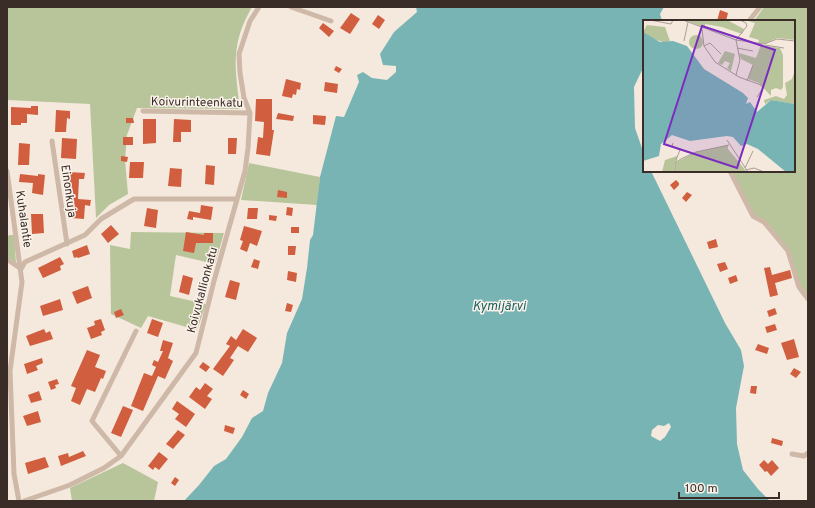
<svg xmlns="http://www.w3.org/2000/svg" width="815" height="508" viewBox="0 0 815 508" font-family="Overpass,sans-serif">
  <style>
    .green { fill: #b8c59b }
    .water { fill: #79b4b5; fill-rule: evenodd }
    .building { fill: #d15e3e }
    .lines { fill: none; stroke-linecap: round; stroke-linejoin: round }
    .minor { stroke: #ceb8a7; stroke-width: 5 }
    .labels { text-anchor: middle; stroke-width: 3; stroke-linejoin: round; paint-order: stroke }
    .street-label { font-size: 12px; fill: #3a2d28; stroke: #fbf3ea }
    .water-label { font-size: 13px; font-style: italic; fill: #195d60; stroke: #fbf3ea }
    .inset-road { fill: none; stroke: #aa9e95; stroke-width: 1 }
    .view { fill: #7b2cbf; fill-opacity: 0.15; stroke: #7b2cbf; stroke-width: 2 }
    .inset-edge { fill: none; stroke: #3a2d28; stroke-width: 2 }
  </style>
  <rect width="100%" height="100%" fill="#f5e9dd"/>
  <path class="green" d="M 7,7 L 252,7 C 230,45 235,68 240,109 L 137,108 L 127,135 L 125,160 L 128,194 L 109,205 L 96,218 L 90,104 L 7,100 Z
    M 764,7 L 808,7 L 808,296 L 800,286 L 789,250 L 754,215 L 731,171 L 794,171 L 794,21 L 754,21 Z
    M 249,163 L 320,177 L 317,205 L 241,200 Z
    M 131,232 L 224,233 L 215,264 L 176,255 L 170,296 L 206,304 L 197,330 L 148,316 L 141,328 L 111,314 L 110,245 L 130,249 Z
    M 10,235 L 14,235 L 16,263 L 7,256 L 7,236 Z
    M 123,463 L 158,482 L 154,501 L 72,501 L 70,488 Z"/>
  <path class="water" d="M 416,7 L 664,7 L 660,14 L 662,21 L 644,21 L 644,66 L 634,87 L 635,128 L 644,154 L 644,171 L 651,171 L 725,323 L 741,350 L 744,366 L 736,408 L 737,444 L 743,470 L 758,489 L 770,501 L 184,501 L 199,485 L 214,466 L 226,459 L 242,437 L 252,418 L 263,411 L 268,393 L 282,363 L 287,333 L 302,299 L 307,268 L 310,240 L 313,235 L 320,177 L 336,116 L 344,117 L 359,82 L 357,75 L 363,72 L 372,78 L 387,80 L 396,72 L 396,66 L 383,65 L 380,54 L 394,32 L 417,12 ZM 669,423 L 671,427 L 665,437 L 660,441 L 651,436 L 652,430 L 658,425 L 664,426 Z"/>
  <path class="building" d="M 720,10 L 728,13 L 726,21 L 717,21 Z
    M 351,13 L 360,19 L 350,34 L 340,28 Z
    M 378,15 L 385,20 L 379,29 L 372,24 Z
    M 323,23 L 334,31 L 329,37 L 319,28 Z
    M 336,66 L 342,69 L 339,73 L 334,70 Z
    M 286,79 L 301,83 L 300,90 L 297,89 L 296,95 L 293,94 L 292,98 L 282,96 Z
    M 325,82 L 338,84 L 337,93 L 324,91 Z
    M 256,99 L 272,99 L 272,130 L 274,130 L 270,156 L 256,154 L 258,137 L 263,138 L 264,122 L 255,121 Z
    M 31,106 L 38,106 L 38,115 L 27,114 L 27,123 L 21,123 L 21,125 L 11,125 L 11,107 L 31,108 Z
    M 56,110 L 70,111 L 70,119 L 67,118 L 66,132 L 55,132 Z
    M 278,113 L 294,116 L 293,121 L 276,119 Z
    M 313,115 L 326,116 L 325,125 L 313,124 Z
    M 126,118 L 133,118 L 134,123 L 126,123 Z
    M 143,119 L 156,119 L 156,143 L 143,144 Z
    M 174,119 L 191,120 L 191,132 L 181,132 L 181,142 L 173,142 Z
    M 123,137 L 133,137 L 133,145 L 123,145 Z
    M 62,138 L 77,139 L 76,159 L 61,158 Z
    M 228,138 L 237,138 L 236,154 L 228,154 Z
    M 19,143 L 30,144 L 29,165 L 18,165 Z
    M 121,156 L 128,157 L 127,162 L 121,161 Z
    M 130,162 L 144,162 L 143,178 L 129,178 Z
    M 206,165 L 215,166 L 214,185 L 205,184 Z
    M 170,168 L 182,169 L 181,187 L 168,186 Z
    M 69,172 L 85,173 L 84,179 L 79,179 L 78,199 L 91,200 L 90,206 L 85,205 L 84,219 L 71,218 L 73,191 L 67,190 Z
    M 20,174 L 38,176 L 38,174 L 45,175 L 43,195 L 32,193 L 33,183 L 19,182 Z
    M 676,180 L 679,183 L 679,185 L 674,190 L 670,185 Z
    M 278,190 L 287,192 L 287,198 L 277,197 Z
    M 687,192 L 692,195 L 686,202 L 682,198 Z
    M 201,205 L 213,207 L 211,220 L 193,217 L 193,220 L 187,219 L 189,211 L 200,213 Z
    M 287,207 L 293,208 L 292,216 L 286,215 Z
    M 147,208 L 158,210 L 156,228 L 144,226 Z
    M 248,208 L 258,208 L 257,219 L 247,219 Z
    M 31,214 L 43,214 L 44,233 L 32,234 Z
    M 269,215 L 277,216 L 276,221 L 269,220 Z
    M 111,225 L 119,234 L 108,243 L 101,234 Z
    M 244,226 L 262,231 L 257,246 L 250,243 L 247,252 L 240,249 L 243,241 L 240,240 Z
    M 291,227 L 299,227 L 299,233 L 291,233 Z
    M 186,232 L 204,235 L 204,233 L 213,233 L 213,243 L 196,243 L 194,253 L 183,251 Z
    M 716,239 L 718,247 L 709,249 L 707,242 Z
    M 87,245 L 90,254 L 78,258 L 77,257 L 74,258 L 72,251 Z
    M 288,246 L 296,246 L 295,255 L 288,255 Z
    M 60,257 L 64,264 L 60,266 L 61,270 L 43,278 L 38,268 Z
    M 254,259 L 260,261 L 258,269 L 251,267 Z
    M 725,262 L 728,269 L 720,272 L 717,264 Z
    M 770,267 L 772,275 L 790,270 L 792,278 L 775,283 L 778,295 L 770,297 L 764,268 Z
    M 288,271 L 297,273 L 296,282 L 287,280 Z
    M 183,275 L 193,278 L 189,295 L 179,292 Z
    M 736,275 L 738,281 L 730,284 L 728,278 Z
    M 230,280 L 240,283 L 236,300 L 225,297 Z
    M 88,286 L 92,298 L 77,304 L 72,292 Z
    M 60,299 L 63,310 L 43,316 L 40,306 Z
    M 287,303 L 293,305 L 291,312 L 285,311 Z
    M 775,308 L 777,314 L 769,317 L 767,311 Z
    M 121,309 L 124,315 L 116,318 L 114,312 Z
    M 101,319 L 105,330 L 101,332 L 102,335 L 91,339 L 87,328 L 95,325 L 94,321 Z
    M 152,319 L 163,323 L 158,337 L 147,333 Z
    M 775,324 L 777,330 L 767,333 L 765,327 Z
    M 44,329 L 46,333 L 50,331 L 53,339 L 30,346 L 26,336 Z
    M 243,329 L 257,338 L 248,352 L 238,346 L 230,358 L 234,360 L 223,376 L 213,369 L 230,346 L 226,344 L 231,336 L 236,340 Z
    M 794,339 L 799,357 L 787,360 L 781,343 Z
    M 163,340 L 173,343 L 168,358 L 173,361 L 165,379 L 158,376 L 143,411 L 131,406 L 144,373 L 152,376 L 156,367 L 152,365 L 154,360 L 158,362 L 163,351 L 160,351 Z
    M 758,344 L 769,348 L 767,354 L 755,350 Z
    M 87,350 L 100,355 L 95,367 L 106,371 L 103,379 L 101,378 L 95,392 L 87,389 L 80,405 L 71,401 L 76,388 L 71,386 Z
    M 42,358 L 43,363 L 36,366 L 38,370 L 27,374 L 24,364 Z
    M 203,362 L 210,367 L 206,372 L 199,367 Z
    M 794,368 L 801,372 L 796,378 L 790,374 Z
    M 57,379 L 59,384 L 55,385 L 56,388 L 51,390 L 48,382 Z
    M 205,383 L 213,389 L 207,396 L 212,399 L 205,409 L 189,397 L 196,387 L 200,390 Z
    M 751,386 L 757,386 L 756,394 L 750,393 Z
    M 243,390 L 249,394 L 246,399 L 240,395 Z
    M 39,391 L 42,400 L 31,403 L 28,395 Z
    M 177,401 L 195,414 L 186,427 L 175,419 L 179,414 L 172,409 Z
    M 123,406 L 133,410 L 121,437 L 111,433 Z
    M 38,411 L 41,422 L 27,426 L 23,416 Z
    M 225,425 L 235,428 L 233,434 L 224,431 Z
    M 178,430 L 185,435 L 173,449 L 166,444 Z
    M 772,438 L 783,441 L 782,446 L 771,443 Z
    M 83,451 L 86,456 L 61,466 L 58,456 L 68,453 L 69,457 Z
    M 159,452 L 168,459 L 159,470 L 155,467 L 153,470 L 148,466 Z
    M 45,457 L 49,467 L 28,474 L 25,463 Z
    M 764,460 L 768,464 L 772,460 L 779,468 L 771,476 L 767,471 L 765,472 L 759,465 Z
    M 175,477 L 179,480 L 175,486 L 171,483 Z"/>
  <g class="lines">
    <path class="minor" d="M 291,7 L 331,21
      M 749,21 L 760,7
      M 143,111 L 250,113
      M 52,141 L 67,244
      M 7,171 L 22,282 L 10,371 L 14,474 L 19,501
      M 730,171 L 753,216 L 764,222 L 788,251 L 799,287 L 808,299
      M 7,259 L 21,269
      M 21,269 L 25,262 L 85,235 L 101,219 L 134,199 L 237,199
      M 792,454 L 804,456 L 808,453
      M 121,456 L 92,421 L 136,331
      M 24,501 L 70,485 L 104,468 L 121,456 L 196,353 L 214,281 L 245,171 L 248,148 L 250,113 L 244,98 L 240,73 L 239,54 L 250,21 L 259,7"/>
  </g>
  <g class="labels">
    <g class="street-label">
      <text transform="translate(197 102) rotate(1)" y="4">Koivurinteenkatu</text>
      <text transform="translate(69 191) rotate(82)" y="4">Einonkuja</text>
      <text transform="translate(24 219) rotate(82)" y="4">Kuhalantie</text>
      <text transform="translate(202 290) rotate(-75)" y="4">Koivukallionkatu</text>
    </g>
    <g class="water-label">
      <text x="499" y="310">Kymijärvi</text>
    </g>
  </g>
  <g transform="translate(643 20)">
    <rect width="152" height="152" fill="#f5e9dd"/>
    <path d="M 42,0 L 84,0 L 101,9 L 99,14 L 79,7 L 62,4 L 62,8 ZM 105,1 L 152,1 L 152,20 L 134,18 L 121,24 L 115,23 L 116,20 L 106,17 L 112,3 ZM 4,5 L 22,7 L 27,21 L 23,23 L 5,17 L 0,12 ZM46 22a7 7 0 1 1 14 0a7 7 0 1 1-14 0ZM 118,25 L 137,28 L 140,35 L 140,67 L 138,70 L 133,68 L 128,70 L 128,76 L 116,63 L 105,59 L 110,45 L 98,39 L 96,33 L 113,38 ZM 82,31 L 92,34 L 88,51 L 84,48 L 87,43 L 82,41 L 79,45 L 75,43 ZM 152,50 L 152,84 L 128,80 L 122,84 L 121,80 L 133,76 L 141,79 L 144,75 L 142,63 L 149,59 ZM 85,125 L 85,129 L 104,152 L 34,152 L 34,142 L 53,132 ZM 34,136 L 33,152 L 19,152 L 22,140 Z" fill="#b8c59b"/>
    <path d="M 0,12 L 17,22 L 30,21 L 44,26 L 61,49 L 100,73 L 105,78 L 103,84 L 107,82 L 114,92 L 128,80 L 152,84 L 152,152 L 143,152 L 115,129 L 104,124 L 98,126 L 90,117 L 84,116 L 47,121 L 29,115 L 18,124 L 16,136 L 0,141 Z" fill="#79b4b5"/>
    <path class="inset-road" d="M 7,0 L 28,4 L 30,0M 40,0 L 93,20 L 121,24 L 134,19 L 152,21M 59,9 L 61,26 L 72,42 L 96,57 L 118,65 L 120,68 L 114,77M 93,20 L 97,40 L 93,55M 93,20 L 104,6 L 103,3 L 97,0M 41,21 L 45,2M 122,25 L 141,28M 61,26 L 67,23 L 78,34M 94,28 L 110,31M 104,61 L 110,45M 84,120 L 105,152M 30,123 L 29,126 L 37,130 L 33,140M 102,148 L 110,131M 103,150 L 111,148 L 121,152M 33,152 L 33,142 L 38,139 L 53,132 L 86,125"/>
    <path class="view" d="M 59,6 L 132,30 L 94,148 L 21,124 Z"/>
    <rect width="152" height="152" class="inset-edge"/>
  </g>
  <rect width="815" height="508" fill="none" stroke="#3a2d28" stroke-width="16"/>
  <path d="M679 492v6h100v-6" fill="none" stroke="#3a2d28" stroke-width="2"/>
  <text x="685" y="492" font-size="12" fill="#3a2d28" stroke="#fbf3ea" stroke-width="3" paint-order="stroke">100 m</text>
</svg>
